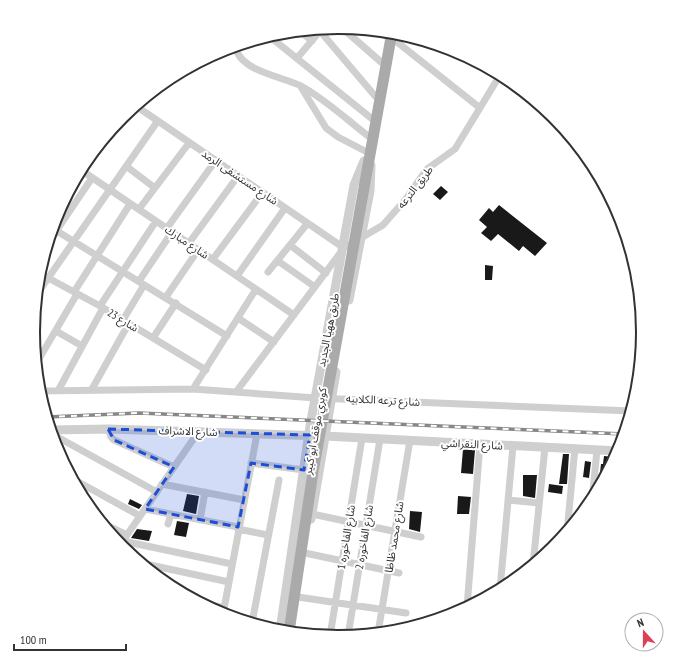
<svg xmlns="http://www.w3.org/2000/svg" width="676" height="664" viewBox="0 0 676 664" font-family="'PT Sans Narrow','Noto Sans Arabic',sans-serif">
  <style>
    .building { fill: #191919 }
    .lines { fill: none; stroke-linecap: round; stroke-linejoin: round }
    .minor { stroke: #cfcfcf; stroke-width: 7 }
    .tertiary { stroke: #cfcfcf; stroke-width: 9 }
    .primary { stroke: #aaa; stroke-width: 11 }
    .rail-casing { stroke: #878787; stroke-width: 3.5 }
    .rail { stroke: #fff; stroke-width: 2; stroke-dasharray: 6; stroke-linecap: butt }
    .marked { fill: #1d4ed8; fill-opacity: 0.2; stroke: #1d4ed8; stroke-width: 3; stroke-dasharray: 8 5; stroke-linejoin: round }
    .labels { text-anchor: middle; stroke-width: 4; stroke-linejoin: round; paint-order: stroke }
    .street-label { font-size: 11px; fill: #323232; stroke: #fff }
    .rim { fill: none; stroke: #323232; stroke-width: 2 }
  </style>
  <rect width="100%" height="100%" fill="#fff"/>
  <path class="building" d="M 441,186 L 448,192 L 440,200 L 433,194 Z
    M 499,205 L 547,243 L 535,256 L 523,246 L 519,251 L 498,234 L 491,241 L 481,233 L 487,227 L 479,220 L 489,208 L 493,212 Z
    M 485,265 L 493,266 L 492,280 L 485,280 Z
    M 463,449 L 475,450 L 473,474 L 461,473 Z
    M 563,454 L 569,454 L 567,484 L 559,484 Z
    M 604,456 L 614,457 L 613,461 L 602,482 L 599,482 L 601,464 L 603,464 Z
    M 585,461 L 591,462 L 589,478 L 583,477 Z
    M 523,475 L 537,475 L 535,498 L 523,496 Z
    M 549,484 L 563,486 L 562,494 L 548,492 Z
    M 187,494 L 199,496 L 196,514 L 183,511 Z
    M 458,496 L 471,497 L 469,514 L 457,514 Z
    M 130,499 L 142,505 L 139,509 L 128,504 Z
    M 410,511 L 422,512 L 420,532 L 409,529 Z
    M 177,521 L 189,523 L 186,537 L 174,535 Z
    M 137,529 L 152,531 L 149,541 L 131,538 Z"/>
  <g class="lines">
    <path class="minor" d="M 341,27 L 381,62
      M 300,31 L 312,41
      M 380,31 L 386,36
      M 269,36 L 371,118
      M 392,38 L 480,108
      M 239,45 L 237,52 C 246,72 283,77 301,86 C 325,99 346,119 368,136
      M 298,57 L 320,31 L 375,96
      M 301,87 L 326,128 L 338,137 L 365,151
      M 136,106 L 344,248
      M 126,166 L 155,188
      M 81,170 L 294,315
      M 139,209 L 189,143
      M 52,228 L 227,336
      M 167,228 L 216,160
      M 48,243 L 92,178
      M 189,243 L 238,176
      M 290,245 L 326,273
      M 213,259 L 262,193
      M 278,261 L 315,287
      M 268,272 L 307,224
      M 39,273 L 100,306 L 206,370
      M 237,276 L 285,208
      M 139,281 L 172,232
      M 74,292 L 130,204
      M 37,294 L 157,122
      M 166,297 L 198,250
      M 100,306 L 156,221
      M 238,318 L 274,342
      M 123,320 L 144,285
      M 56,331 L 82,346
      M 153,338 L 176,303
      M 36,364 L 77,294
      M 59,389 L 103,308
      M 92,389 L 129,323
      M 193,389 L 256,289
      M 39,391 L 193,389 L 316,398 L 631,411
      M 236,392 L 344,248 L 383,225 L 405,200 L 427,169 L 455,149 L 500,75
      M 108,429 L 111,437 L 114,440 L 174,467
      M 52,434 L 157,492
      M 251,463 L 304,470
      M 73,479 L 140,516
      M 162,484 L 244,500
      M 508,500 L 539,503
      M 592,501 L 597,450
      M 145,509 L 238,527
      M 312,514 L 421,537
      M 200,520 L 205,492
      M 102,523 L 127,535
      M 168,524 L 171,514
      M 238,529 L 268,535
      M 567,532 L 575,448
      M 123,541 L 232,564
      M 120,545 L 199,431
      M 305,553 L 399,573
      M 141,563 L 229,582
      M 533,565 L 545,447
      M 500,589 L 513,446
      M 298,597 L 406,613
      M 202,603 L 224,608
      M 467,607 L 480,444
      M 223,614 L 257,434
      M 252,623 L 279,480
      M 378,633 L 410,440
      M 330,636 L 362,438
      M 348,636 L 380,439"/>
    <path class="tertiary" d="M 349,300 L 370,191 L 371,165
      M 51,430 L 108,429 L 325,436 L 619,451
      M 311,519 L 336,372
      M 280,631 L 310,426 L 354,185 L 364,161"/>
    <path class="primary" d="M 289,632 L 313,472 L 392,32"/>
    <g class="rail-casing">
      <path id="rail" d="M 47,417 L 139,413 L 624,434"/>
    </g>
    <use href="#rail" class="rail"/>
  </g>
  <path class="marked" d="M 108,429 L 310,435 L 304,470 L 251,463 L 238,527 L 145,509 L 174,467 L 114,440 Z"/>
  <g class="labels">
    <g class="street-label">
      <text transform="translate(240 177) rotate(34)" y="4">شارع مستشفى الرمد</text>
      <text transform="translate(415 187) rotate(-52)" y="4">طريق الترعه</text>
      <text transform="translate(187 242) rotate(34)" y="4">شارع مبارك</text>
      <text transform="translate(123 320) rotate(31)" y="4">شارع 23</text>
      <text transform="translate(328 330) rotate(-79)" y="4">طريق ههيا الجديد</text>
      <text transform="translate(383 400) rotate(3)" y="4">شارع ترعه الكلابيه</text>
      <text transform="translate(188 431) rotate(2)" y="4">شارع الاشراف</text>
      <text transform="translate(315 431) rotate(-80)" y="4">كوبري موقف ابو كبير</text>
      <text transform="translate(472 444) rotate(3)" y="4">شارع النقراشي</text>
      <text transform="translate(346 537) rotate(-81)" y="4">شارع الفاخوره 1</text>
      <text transform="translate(364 537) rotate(-81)" y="4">شارع الفاخوره 2</text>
      <text transform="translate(394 537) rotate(-81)" y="4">شارع محمد ظاظا</text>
    </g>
  </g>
  <path d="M0 0H676V664H0ZM40 332a298 298 0 1 1 596 0a298 298 0 1 1-596 0Z" fill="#fff" fill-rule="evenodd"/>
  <path class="rim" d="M40 332a298 298 0 1 1 596 0a298 298 0 1 1-596 0Z"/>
  <g transform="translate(644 632) rotate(339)"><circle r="19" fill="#ffffff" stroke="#adadad"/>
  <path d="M0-3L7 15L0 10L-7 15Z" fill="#db4153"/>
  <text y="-6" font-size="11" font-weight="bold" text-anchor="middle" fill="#323232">N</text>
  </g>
  <path d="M14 644v6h112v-6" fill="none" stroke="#323232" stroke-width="2"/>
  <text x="20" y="644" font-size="12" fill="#323232" stroke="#ffffff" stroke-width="3" paint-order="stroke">100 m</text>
</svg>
